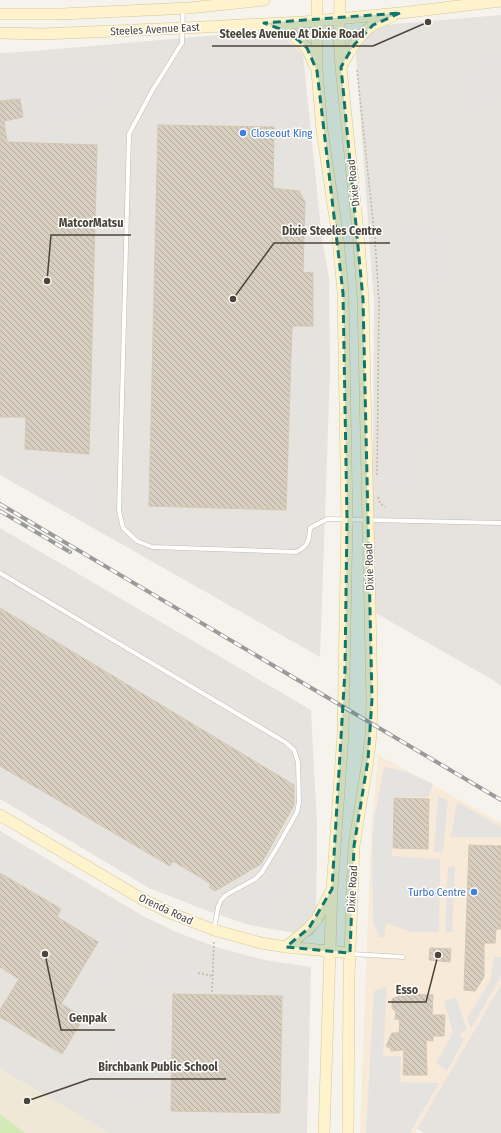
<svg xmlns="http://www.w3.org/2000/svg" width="501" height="1133" viewBox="0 0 501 1133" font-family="'Fira Sans Condensed',sans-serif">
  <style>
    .commercial { fill: #f7ead8 }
    .industrial { fill: #e6e2dd }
    .education { fill: #efe8d6 }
    .pitch { fill: #d2eab5 }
    .parking { fill: #e5e3e0 }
    .building { fill: url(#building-back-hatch); stroke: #d3c7b4 }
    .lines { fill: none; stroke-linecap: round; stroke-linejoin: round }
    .lane-casing { stroke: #c2bbae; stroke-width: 5 }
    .secondary-casing { stroke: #d6c79b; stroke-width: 12 }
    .path { stroke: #c4b79f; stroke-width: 1.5; stroke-dasharray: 2 2; stroke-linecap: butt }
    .lane { stroke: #fff; stroke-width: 4 }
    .secondary { stroke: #fff3cd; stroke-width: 11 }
    .rail-casing { stroke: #9a9a9a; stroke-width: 4 }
    .rail { stroke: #fff; stroke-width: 2.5; stroke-dasharray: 8; stroke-linecap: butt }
    .marked { fill: #0f766e; fill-opacity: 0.2; stroke: #0f766e; stroke-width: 3; stroke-dasharray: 8 5; stroke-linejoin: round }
    .shop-dot { fill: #3f7fe0; stroke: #fff; stroke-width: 1.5 }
    .labels { text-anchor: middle; stroke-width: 3; stroke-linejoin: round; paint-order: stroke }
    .street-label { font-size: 11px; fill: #4b4439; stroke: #fff }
    .shop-label { font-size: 11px; fill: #366cbe; stroke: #fff; text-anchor: start }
    .leader { fill: none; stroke: #4b4439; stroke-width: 1.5 }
    .callout-dot { fill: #4b4439; stroke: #fff; stroke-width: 1.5 }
    .callout-label { font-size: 12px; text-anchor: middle; font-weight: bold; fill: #4b4439; stroke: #fff; stroke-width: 3; stroke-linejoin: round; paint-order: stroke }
  </style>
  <defs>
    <pattern id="building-back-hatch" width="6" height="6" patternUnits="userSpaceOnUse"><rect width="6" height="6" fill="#d8cfc1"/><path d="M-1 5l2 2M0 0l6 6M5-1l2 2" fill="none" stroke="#b1aa9e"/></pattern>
  </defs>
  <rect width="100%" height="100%" fill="#f6f3ec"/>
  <path class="commercial" d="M 378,755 L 501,823 L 501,985 L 415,1133 L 360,1133 L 371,836 Z"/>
  <path class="industrial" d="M 501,15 L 501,686 L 493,680 L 372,611 L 374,303 L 355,42 L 371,26 Z
    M 275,30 L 303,54 L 322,239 L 329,278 L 330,372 L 320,657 L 0,475 L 0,53 L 21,52 Z
    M 0,528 L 311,710 L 317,826 L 316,931 L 312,936 L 249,925 L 205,910 L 149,888 L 0,799 Z
    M 0,831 L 143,916 L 176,932 L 219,948 L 264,960 L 311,967 L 307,1133 L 109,1133 L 0,1069 Z
    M 501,985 L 501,1133 L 424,1133 L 417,1129 Z"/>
  <path class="education" d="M 0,1068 L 109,1133 L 0,1133 Z"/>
  <path class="pitch" d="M 0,1114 L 25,1133 L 0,1133 Z"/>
  <path class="parking" d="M 484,53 L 501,54 L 501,96 L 498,96 L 498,105 L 488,104 L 488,112 L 458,111 L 460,74 L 483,75 Z
    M 81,60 L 79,67 L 111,63 L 107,108 L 75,110 L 75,118 L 52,121 L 51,116 L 44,116 L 46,123 L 58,125 L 58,140 L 41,140 L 41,133 L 30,133 L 30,124 L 37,124 L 36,119 L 29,121 L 29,110 L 35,110 L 32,103 L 26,98 L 21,97 L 0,99 L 0,66 Z
    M 174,69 L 295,73 L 301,78 L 302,140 L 294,140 L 294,148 L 285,154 L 283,165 L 287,174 L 297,181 L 303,183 L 302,189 L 290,185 L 281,178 L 275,167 L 276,156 L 281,147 L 287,144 L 287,137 L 280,137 L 280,121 L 286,123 L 286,121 L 273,119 L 273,126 L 260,124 L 260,119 L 254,119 L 255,125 L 157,121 L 157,108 L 147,108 Z
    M 394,226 L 444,228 L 434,449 L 419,448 L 417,490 L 383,489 Z
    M 306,337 L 319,338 L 317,349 L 310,348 L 312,373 L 323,366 L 318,502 L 308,519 L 295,517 L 297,346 L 306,345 Z
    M 0,467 L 93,478 L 91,522 L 0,472 Z
    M 165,518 L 292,522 L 291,546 L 164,541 Z
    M 384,767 L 408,772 L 433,784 L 428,797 L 393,797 L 392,856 L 440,859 L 439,932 L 411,932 L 386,923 L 384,937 L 379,937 L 373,921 L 372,854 L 374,820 Z
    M 0,772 L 171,872 L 168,878 L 102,841 L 0,780 Z
    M 438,796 L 448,800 L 443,851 L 434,853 Z
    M 457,802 L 501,827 L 501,837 L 451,837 Z
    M 297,828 L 302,829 L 301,865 L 271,916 L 265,913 L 262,921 L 233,912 L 240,893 L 256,884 L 260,892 L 280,858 L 286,861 Z
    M 0,852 L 42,875 L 39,882 L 53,890 L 56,884 L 72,892 L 63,906 L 0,870 Z
    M 455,866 L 452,932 L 445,932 L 448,867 Z
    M 108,915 L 132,922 L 111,988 L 95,983 L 109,938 L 102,935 Z
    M 494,957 L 501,957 L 501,976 L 471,1029 L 467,1018 L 490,981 Z
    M 144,959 L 202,961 L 202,984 L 144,982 Z
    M 387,986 L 383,1056 L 401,1056 L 400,1082 L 439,1083 L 410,1133 L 366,1133 L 374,991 Z
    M 456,997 L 467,1030 L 459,1034 L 464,1039 L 447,1071 L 436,1063 L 453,1033 L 444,1001 Z
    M 120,1005 L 160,1007 L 157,1102 L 117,1101 Z"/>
  <path class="building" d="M 20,99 L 23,117 L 0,122 L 0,101 Z
    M 0,122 L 4,122 L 7,142 L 97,145 L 89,454 L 25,449 L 26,417 L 0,417 Z
    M 158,125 L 274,127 L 273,188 L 299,191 L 305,202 L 303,273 L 313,272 L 313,326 L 292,326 L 286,510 L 149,506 Z
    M 0,608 L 294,785 L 294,805 L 261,864 L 215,891 L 209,887 L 211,884 L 173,861 L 170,866 L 0,766 Z
    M 394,798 L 429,799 L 428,849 L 393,848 Z
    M 469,845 L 501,846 L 501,929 L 496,929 L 495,943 L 484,943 L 484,977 L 475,991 L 464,990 Z
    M 0,873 L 61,909 L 57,917 L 98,942 L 61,1004 L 84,1017 L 62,1054 L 0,1017 L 0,1010 L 19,979 L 0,967 Z
    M 430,948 L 451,949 L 450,962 L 429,960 Z
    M 173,994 L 282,996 L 280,1113 L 171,1111 Z
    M 404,994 L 433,995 L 432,1015 L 445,1015 L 444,1036 L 433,1036 L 433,1041 L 426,1040 L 427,1075 L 403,1075 L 404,1050 L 391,1051 L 391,1049 L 386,1046 L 392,1033 L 399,1033 L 400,1020 L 395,1019 L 396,1012 L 392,1008 L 392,999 Z"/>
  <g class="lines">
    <g class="lane-casing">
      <path id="lane" d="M 183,8 L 182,43 L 152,91 L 129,134 L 119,511 L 123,528 L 137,541 L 152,547 L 296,552 C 309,546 309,541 310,528 L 327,519 L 501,523
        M 0,573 L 285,742 L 294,750 L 298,762 L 299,802 L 297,812 L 278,846 L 262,872 L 255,879 L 226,895 L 221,900 L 218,907 L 214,929
        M 352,954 L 403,957"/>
    </g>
    <g class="secondary-casing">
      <path id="secondary" d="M 317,0 L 317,71 L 322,130 L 338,238 L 343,293 L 347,519 L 343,734 L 332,889 L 324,1133
        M 340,0 L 339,36 L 341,67 L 359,242 L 363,299 L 372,699 L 371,734 L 368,760 L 354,846 L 349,976 L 348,1133
        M 0,14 L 62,14 L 189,8 L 264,0
        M 270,26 L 288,32 L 298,40 L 307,48 L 314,65
        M 0,33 L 43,34 L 183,28 L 304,22 L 400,13 L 501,1
        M 341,67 C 349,52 360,32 375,24 C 380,21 387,19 393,16
        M 0,815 L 142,899 L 173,914 L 214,930 L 261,943 L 286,947 L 350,953
        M 286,947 L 309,928 L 317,919 L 330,893"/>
    </g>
    <path class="path" d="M 357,70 L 375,239 L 379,302 L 377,475
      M 378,497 L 380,503 L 385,507
      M 198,973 L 212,976
      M 212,992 L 214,940"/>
    <use href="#lane" class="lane"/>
    <use href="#secondary" class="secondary"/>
    <g class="rail-casing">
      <path id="rail" d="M 0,504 L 501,800
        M 0,511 L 70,552"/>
    </g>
    <use href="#rail" class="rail"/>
  </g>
  <path class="marked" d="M 400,13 L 373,25 L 354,45 L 341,67 L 363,299 L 372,699 L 368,760 L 354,846 L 350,953 L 286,947 L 309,928 L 332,889 L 345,670 L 347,519 L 343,293 L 317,71 L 307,48 L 298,40 L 288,32 L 264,23 Z"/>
  <g class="shop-dot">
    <circle cx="243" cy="133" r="4"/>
    <circle cx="474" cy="892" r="4"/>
  </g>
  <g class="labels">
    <g class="street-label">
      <text transform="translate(155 29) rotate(-3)" y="4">Steeles Avenue East</text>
      <text transform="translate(353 183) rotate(-96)" y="4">Dixie Road</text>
      <text transform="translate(369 567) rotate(-92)" y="4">Dixie Road</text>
      <text transform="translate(352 889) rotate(-87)" y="4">Dixie Road</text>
      <text transform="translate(166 909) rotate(25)" y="4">Orenda Road</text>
    </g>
    <g class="shop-label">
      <text x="251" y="137">Closeout King</text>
      <text x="466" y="896" text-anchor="end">Turbo Centre</text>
    </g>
  </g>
  <path class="leader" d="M428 22L373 46H212M47 281L51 235H131M233 299L274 243H390M438 955L426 1002H388M45 954L61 1030H115M27 1101L90 1079H226"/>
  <g class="callout-dot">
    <circle cx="428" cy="22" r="4"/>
    <circle cx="47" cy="281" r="4"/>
    <circle cx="233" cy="299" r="4"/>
    <circle cx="438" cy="955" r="4"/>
    <circle cx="45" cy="954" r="4"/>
    <circle cx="27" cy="1101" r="4"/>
  </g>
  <g class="callout-label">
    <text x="292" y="38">Steeles Avenue At Dixie Road</text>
    <text x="91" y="227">MatcorMatsu</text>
    <text x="332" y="235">Dixie Steeles Centre</text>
    <text x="407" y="994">Esso</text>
    <text x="88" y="1022">Genpak</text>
    <text x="158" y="1071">Birchbank Public School</text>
  </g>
</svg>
